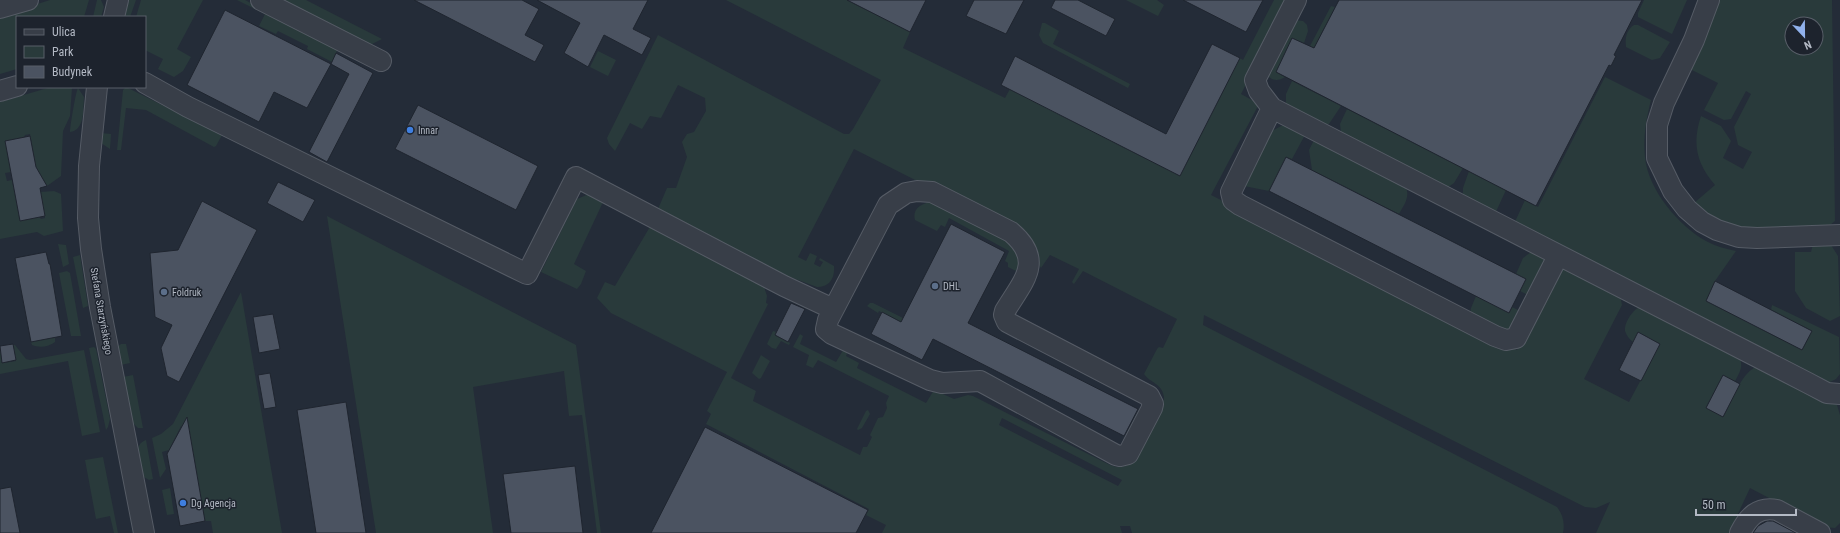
<svg xmlns="http://www.w3.org/2000/svg" width="1840" height="533" viewBox="0 0 1840 533" font-family="'Roboto Condensed',sans-serif">
  <style>
    .green { fill: #293a3b; fill-rule: evenodd }
    .building { fill: #4b5361; stroke: #1f252f }
    .lines { fill: none; stroke-linecap: round; stroke-linejoin: round }
    .minor-casing { stroke: #565c66; stroke-width: 22 }
    .minor { stroke: #383e48; stroke-width: 20 }
    .shop-dot { fill: #3f7fe0; stroke: #1d232d; stroke-width: 1.5 }
    .service-dot { fill: #5c6f8a; stroke: #1d232d; stroke-width: 1.5 }
    .labels { text-anchor: middle; stroke-width: 3; stroke-linejoin: round; paint-order: stroke }
    .poi-label { font-size: 10px; fill: #b3b9c4; stroke: #1d232d; text-anchor: start }
    .street-label { font-size: 10px; fill: #b3b9c4; stroke: #1d232d }
  </style>
  <rect width="100%" height="100%" fill="#242c38"/>
  <path class="green" d="M 50,0 L 89,0 L 84,17 L 17,17 L 17,69 L 0,74 L 0,16 Z
    M 97,0 L 101,0 L 104,7 L 101,17 L 93,17 Z
    M 129,0 L 136,0 L 130,17 L 124,17 Z
    M 141,0 L 203,0 L 177,49 L 191,57 L 183,71 L 174,77 L 158,69 L 163,59 L 145,50 L 145,17 L 136,17 Z
    M 237,0 L 245,0 L 338,48 L 332,62 L 307,49 L 308,46 L 278,31 L 276,34 L 259,26 L 265,14 Z
    M 270,0 L 306,0 L 382,39 L 370,45 Z
    M 726,0 L 847,0 L 910,32 L 903,48 L 1005,98 L 1010,89 L 1180,176 L 1240,58 L 1243,60 L 1274,0 L 1289,0 L 1241,94 L 1259,104 L 1211,195 L 1517,350 L 1556,275 L 1560,271 L 1566,269 L 1620,295 L 1622,305 L 1584,379 L 1629,402 L 1660,344 L 1638,332 L 1633,342 C 1629,339 1627,336 1625,331 C 1624,323 1633,309 1640,307 L 1738,354 C 1744,365 1741,370 1735,381 L 1723,375 L 1706,407 L 1723,417 C 1732,403 1741,370 1759,366 L 1837,405 L 1840,415 L 1840,523 L 1835,528 L 1824,527 L 1750,488 L 1729,533 L 1596,533 L 1610,502 L 1596,508 L 1585,507 L 1204,315 L 1203,325 L 1557,507 C 1563,515 1565,523 1563,533 L 1132,533 L 1130,526 L 1120,526 L 1122,533 L 882,533 L 886,525 L 866,515 L 869,509 L 706,424 L 711,414 L 707,411 L 727,372 L 611,313 L 597,298 L 605,282 L 615,286 L 651,225 L 763,284 L 767,296 L 766,303 L 768,304 L 731,378 L 756,391 L 753,401 L 860,455 L 863,447 L 867,447 L 872,437 L 870,435 L 878,418 L 883,417 L 887,408 L 886,403 L 889,396 L 818,360 L 813,368 L 806,365 L 809,355 L 793,347 L 800,334 L 803,336 L 800,344 L 836,362 L 845,347 L 850,347 L 846,356 L 859,363 L 857,368 L 926,403 L 934,390 L 954,399 L 968,395 L 973,396 L 1110,465 C 1117,468 1125,468 1131,463 C 1137,458 1165,404 1164,397 C 1162,383 1150,383 1144,374 L 1157,349 L 1159,347 L 1163,348 L 1177,319 L 1083,271 L 1074,284 L 1072,282 L 1079,269 L 1050,255 L 1041,268 L 1037,261 L 925,185 L 854,149 L 798,257 L 806,261 L 810,253 L 817,256 L 814,264 L 820,267 L 823,262 L 819,260 L 820,258 L 834,266 C 835,279 829,287 817,287 L 779,273 L 658,209 L 667,188 L 676,188 L 687,157 L 682,142 L 687,134 L 694,132 L 706,111 L 705,98 L 678,85 L 661,118 L 650,116 L 642,129 L 630,123 L 615,151 L 609,144 L 607,138 L 658,35 L 844,134 L 849,134 L 853,129 L 881,80 ZM 1002,418 L 1122,480 L 1118,486 L 999,425 Z
    M 1126,0 L 1157,0 L 1164,5 L 1158,16 Z
    M 1644,0 L 1687,0 L 1672,34 L 1638,17 L 1638,13 Z
    M 1719,0 L 1832,0 L 1835,221 L 1825,229 L 1753,230 L 1717,222 L 1694,203 L 1715,185 C 1696,163 1692,143 1701,116 L 1721,126 L 1731,141 L 1723,158 L 1743,169 L 1752,152 L 1738,145 L 1734,127 L 1751,94 L 1746,91 L 1731,119 L 1724,120 L 1704,110 L 1718,83 L 1690,69 L 1711,24 ZM 1792,24 L 1816,24 L 1816,48 L 1792,48 Z
    M 1331,6 L 1335,7 L 1314,48 L 1310,46 Z
    M 1295,20 L 1303,21 L 1307,25 L 1308,31 L 1304,43 L 1292,38 L 1276,72 L 1285,77 C 1279,81 1273,81 1268,76 L 1268,70 Z
    M 1042,23 L 1045,23 L 1059,31 L 1053,44 L 1130,84 L 1128,88 L 1043,43 L 1039,35 Z
    M 1634,25 L 1638,25 L 1670,42 L 1660,58 L 1652,60 L 1626,47 C 1625,39 1626,30 1634,25 Z
    M 598,51 L 616,60 L 608,76 L 590,67 Z
    M 1605,77 L 1651,100 C 1646,120 1643,137 1645,157 C 1648,190 1679,226 1706,241 C 1715,246 1726,249 1736,251 L 1715,281 L 1706,301 L 1802,350 L 1812,331 L 1771,310 L 1772,305 L 1839,337 L 1840,374 L 1836,379 L 1826,384 L 1513,226 L 1525,200 L 1538,207 Z
    M 1292,81 L 1341,106 L 1329,124 L 1326,125 L 1286,107 L 1286,94 Z
    M 51,87 L 72,88 L 70,116 L 63,131 L 61,176 L 47,186 L 39,172 L 37,172 L 30,134 L 25,135 L 24,137 L 5,141 L 11,172 L 5,173 L 7,181 L 12,180 L 20,221 L 39,217 L 41,219 L 45,218 L 40,192 L 54,191 L 61,194 L 63,231 L 44,236 L 37,232 L 0,239 L 0,102 Z
    M 126,87 L 222,135 L 216,146 L 214,147 L 146,110 L 126,108 L 121,150 L 117,150 L 123,90 Z
    M 78,88 L 84,97 C 83,110 85,130 70,132 C 70,127 76,90 78,88 Z
    M 1347,109 L 1463,168 L 1454,183 L 1447,188 L 1341,132 L 1340,124 Z
    M 1283,125 L 1306,133 L 1292,159 L 1286,157 L 1269,191 L 1244,186 L 1272,131 Z
    M 101,133 L 111,134 L 110,149 L 101,143 Z
    M 1315,138 L 1405,186 C 1411,196 1404,205 1399,214 L 1312,170 L 1309,150 Z
    M 1469,171 L 1506,190 L 1494,216 L 1463,198 L 1463,188 Z
    M 589,194 L 604,200 L 574,264 L 586,271 L 581,284 L 577,289 L 541,272 L 577,199 Z
    M 930,202 L 1013,242 L 1022,261 L 1016,271 L 1008,267 L 1008,263 L 1005,261 L 1009,251 L 949,218 L 945,227 L 941,225 L 937,231 L 915,220 C 912,209 921,204 930,202 Z
    M 327,216 L 576,345 L 601,533 L 597,533 L 582,415 L 569,416 L 564,371 L 473,387 L 493,533 L 376,533 Z
    M 58,244 L 66,245 L 69,264 L 63,267 Z
    M 1813,244 L 1831,245 L 1838,256 L 1840,316 L 1830,321 L 1806,308 L 1795,291 L 1795,252 L 1811,252 Z
    M 1531,252 L 1539,253 L 1548,261 L 1528,295 L 1520,291 L 1526,279 L 1516,274 L 1523,258 Z
    M 80,255 L 88,306 L 83,308 L 73,257 Z
    M 67,271 L 70,273 L 81,336 L 71,336 L 59,273 Z
    M 241,292 L 282,533 L 213,533 L 211,521 L 205,521 L 188,425 L 181,426 L 169,450 L 162,452 L 166,469 L 160,478 L 152,438 L 161,434 L 173,424 Z
    M 1476,296 L 1509,313 L 1512,307 L 1524,313 L 1508,331 L 1470,314 L 1471,308 Z
    M 870,303 L 873,303 L 903,318 L 901,322 L 879,311 L 878,313 L 867,306 Z
    M 773,331 L 776,332 L 775,335 L 790,343 L 789,345 L 781,341 L 776,349 L 772,348 L 767,344 Z
    M 55,337 L 55,342 C 49,347 39,348 32,345 L 31,342 Z
    M 121,344 L 126,344 L 130,363 L 121,365 L 117,347 Z
    M 13,345 L 15,345 L 26,359 L 30,360 L 84,350 L 100,432 L 82,436 L 68,361 L 0,374 L 0,350 L 3,363 L 16,361 Z
    M 94,347 L 96,349 L 110,419 L 108,427 L 106,430 L 89,348 Z
    M 761,355 L 770,361 L 761,378 L 759,379 L 752,373 Z
    M 133,375 L 143,428 L 138,428 L 132,422 L 123,377 Z
    M 868,410 L 870,414 L 862,428 L 858,430 L 857,429 L 866,411 Z
    M 146,440 L 153,479 L 149,480 L 142,476 C 140,465 131,445 146,440 Z
    M 103,457 L 118,533 L 114,533 L 110,516 L 96,519 L 85,460 Z
    M 170,488 L 174,514 L 167,515 L 162,490 Z"/>
  <path class="building" d="M 414,0 L 522,0 L 539,9 L 525,35 L 544,45 L 535,62 Z
    M 537,0 L 648,0 L 633,29 L 651,38 L 642,55 L 604,35 L 588,67 L 564,53 L 580,23 Z
    M 847,0 L 926,0 L 910,32 Z
    M 974,0 L 1024,0 L 1006,34 L 966,16 Z
    M 1055,0 L 1078,0 L 1115,19 L 1106,36 L 1051,8 Z
    M 1183,0 L 1263,0 L 1246,32 Z
    M 1339,0 L 1642,0 L 1614,55 L 1616,56 L 1611,66 L 1609,65 L 1536,206 L 1276,72 L 1292,38 L 1314,48 Z
    M 225,10 L 331,64 L 307,108 L 274,92 L 259,122 L 187,85 Z
    M 1212,44 L 1240,58 L 1180,176 L 1001,85 L 1015,56 L 1166,134 Z
    M 336,53 L 373,73 L 327,162 L 309,152 L 349,74 L 331,64 Z
    M 418,105 L 538,166 L 516,210 L 395,149 Z
    M 30,136 L 36,167 L 47,186 L 40,188 L 45,216 L 20,221 L 5,141 Z
    M 1286,157 L 1526,279 L 1509,313 L 1269,191 Z
    M 278,182 L 315,200 L 303,222 L 267,203 Z
    M 202,201 L 257,230 L 179,382 L 167,376 L 161,348 L 172,325 L 155,317 L 150,253 L 178,250 Z
    M 951,224 L 1005,252 L 968,323 L 1138,409 L 1124,436 L 933,339 L 922,360 L 871,334 L 882,312 L 901,322 Z
    M 46,252 L 49,264 L 50,264 L 62,336 L 31,342 L 15,258 Z
    M 1715,281 L 1812,331 L 1802,350 L 1706,301 Z
    M 791,303 L 805,309 L 788,342 L 775,335 Z
    M 273,314 L 280,349 L 259,353 L 253,317 Z
    M 1638,332 L 1660,344 L 1641,381 L 1619,370 Z
    M 13,344 L 16,360 L 2,363 L 0,346 Z
    M 270,373 L 276,407 L 264,409 L 258,375 Z
    M 1723,375 L 1740,384 L 1723,417 L 1706,408 Z
    M 346,402 L 366,533 L 316,533 L 297,410 Z
    M 187,417 L 205,521 L 180,526 L 167,454 Z
    M 705,427 L 868,510 L 856,533 L 651,533 Z
    M 575,466 L 583,533 L 511,533 L 503,474 Z
    M 11,487 L 20,533 L 0,533 L 0,489 Z
    M 1767,521 L 1773,521 L 1796,533 L 1753,533 L 1758,526 Z"/>
  <g class="lines">
    <g class="minor-casing">
      <path id="minor" d="M 261,0 L 381,61
        M 1296,0 L 1255,80 L 1259,91 L 1272,108 L 1808,383 L 1827,393 L 1840,394
        M 1709,0 L 1694,40 L 1664,103 L 1657,125 L 1657,158 L 1673,191 L 1687,209 L 1702,222 L 1717,230 L 1739,237 L 1757,238 L 1840,235
        M 0,8 L 28,0
        M 114,17 L 118,0
        M 145,83 L 188,107 L 527,274 L 576,177 L 784,286 L 833,309
        M 97,87 L 89,166 L 88,218 L 91,249 L 100,307 L 144,533
        M 0,91 L 17,86
        M 1272,108 L 1231,192 L 1233,200 L 1240,205 L 1495,336 L 1506,340 L 1516,338 L 1558,256
        M 917,191 L 932,192 L 1011,232 C 1045,261 1023,281 1005,311 L 1004,315 L 1007,322 L 1149,396 L 1153,404 L 1152,408 L 1128,454 L 1120,456 L 1116,455 L 980,381 L 942,383 L 930,380 L 832,334 L 826,329 L 828,320 L 888,205 L 906,193 Z
        M 1740,533 C 1748,517 1758,506 1777,510 L 1820,533"/>
    </g>
    <use href="#minor" class="minor"/>
  </g>
  <g class="shop-dot">
    <circle cx="410" cy="130" r="4"/>
    <circle cx="183" cy="503" r="4"/>
  </g>
  <g class="service-dot">
    <circle cx="935" cy="286" r="4"/>
    <circle cx="164" cy="292" r="4"/>
  </g>
  <g class="labels">
    <g class="poi-label">
      <text x="418" y="134">Innar</text>
      <text x="943" y="290">DHL</text>
      <text x="172" y="296">Foldruk</text>
      <text x="191" y="507">Dg Agencja</text>
    </g>
    <g class="street-label">
      <text transform="translate(102 311) rotate(80)" y="4">Stefana Starzyńskiego</text>
    </g>
  </g>
  <rect x="16" y="16" width="130" height="72" fill="#1d232d" stroke="#595f69"/>
  <rect x="24" y="29" width="20" height="6" fill="#383e48" stroke="#595f69"/>
  <text x="52" y="36" font-size="12" fill="#b3b9c4">Ulica</text>
  <rect x="24" y="46" width="20" height="12" fill="#293a3b" stroke="#595f69"/>
  <text x="52" y="56" font-size="12" fill="#b3b9c4">Park</text>
  <rect x="24" y="66" width="20" height="12" fill="#4b5361" stroke="#595f69"/>
  <text x="52" y="76" font-size="12" fill="#b3b9c4">Budynek</text>
  <g transform="translate(1804 36) rotate(158)"><circle r="19" fill="#1d232d" stroke="#595f69"/>
  <path d="M0-3L7 15L0 10L-7 15Z" fill="#90b1ec"/>
  <text y="-6" font-size="11" font-weight="bold" text-anchor="middle" fill="#b3b9c4">N</text>
  </g>
  <path d="M1696 509v6h100v-6" fill="none" stroke="#b3b9c4" stroke-width="2"/>
  <text x="1702" y="509" font-size="12" fill="#b3b9c4" stroke="#1d232d" stroke-width="3" paint-order="stroke">50 m</text>
</svg>
